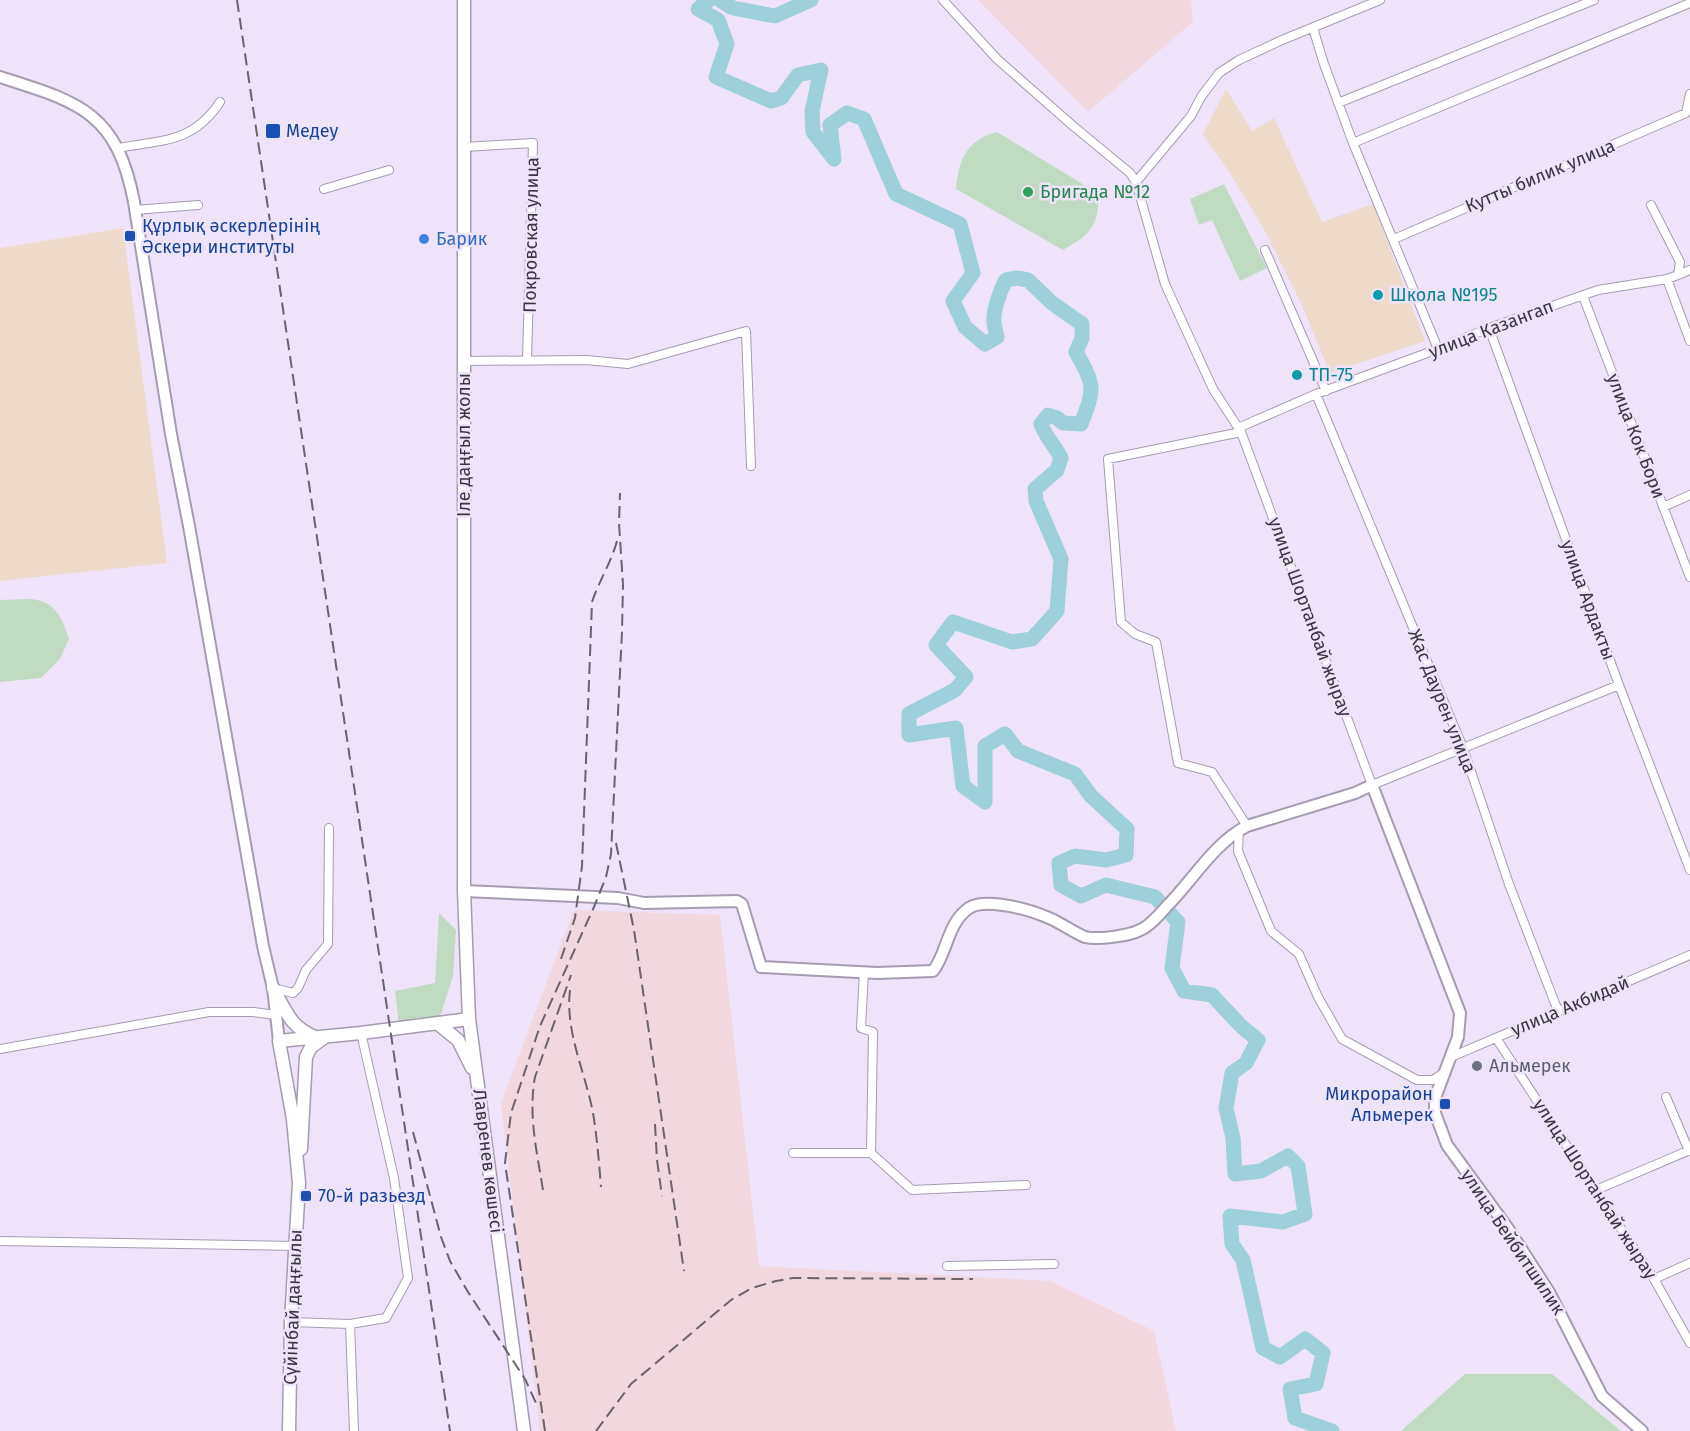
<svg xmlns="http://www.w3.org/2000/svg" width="1690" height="1431" viewBox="0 0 1690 1431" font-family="'Fira Sans',sans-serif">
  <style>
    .industrial { fill: #f1d7de }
    .education { fill: #eedacb }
    .green { fill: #c1dbc2 }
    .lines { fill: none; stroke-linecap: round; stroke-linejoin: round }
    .river { stroke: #9ed0d9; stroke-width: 15 }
    .street-casing { stroke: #a69cb0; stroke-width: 10 }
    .secondary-casing { stroke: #a69cb0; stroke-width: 14 }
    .primary-casing { stroke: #a69cb0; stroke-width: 15 }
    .street { stroke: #fff; stroke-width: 8 }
    .secondary { stroke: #fff; stroke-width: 10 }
    .primary { stroke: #fff; stroke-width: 12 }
    .rail { stroke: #69636e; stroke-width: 2; stroke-dasharray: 12 6; stroke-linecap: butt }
    .transit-dot { fill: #1a4fb4; stroke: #eee3f9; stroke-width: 2 }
    .leisure-dot { fill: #2e9e5b; stroke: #eee3f9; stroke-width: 2 }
    .shop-dot { fill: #3f7fe0; stroke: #eee3f9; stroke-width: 2 }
    .culture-dot { fill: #0f9aa8; stroke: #eee3f9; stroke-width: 2 }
    .worship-dot { fill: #6b7280; stroke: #eee3f9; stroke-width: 2 }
    .labels { text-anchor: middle; stroke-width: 5; stroke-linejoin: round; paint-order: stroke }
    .transit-label { font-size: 18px; fill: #164399; stroke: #eee3f9; text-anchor: start }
    .street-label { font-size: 18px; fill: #3a363e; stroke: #eee3f9 }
    .leisure-label { font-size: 18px; fill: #27864d; stroke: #eee3f9; text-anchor: start }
    .shop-label { font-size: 18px; fill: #366cbe; stroke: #eee3f9; text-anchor: start }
    .culture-label { font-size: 18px; fill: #0d838f; stroke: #eee3f9; text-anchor: start }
    .worship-label { font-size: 18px; fill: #5b616d; stroke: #eee3f9; text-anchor: start }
  </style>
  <rect width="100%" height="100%" fill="#eee3f9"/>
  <path class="industrial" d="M 978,0 L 1191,0 L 1193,22 L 1088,112 Z
    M 574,910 L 720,915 L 759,1266 L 1050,1281 L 1154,1331 L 1176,1431 L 540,1431 L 501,1103 Z"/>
  <path class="education" d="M 1226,89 L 1252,131 L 1274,118 L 1322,222 L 1373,204 L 1425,341 L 1330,373 L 1301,303 L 1264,229 L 1231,175 L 1203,134 Z
    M 123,228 L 167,563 L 0,581 L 0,248 Z"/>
  <path class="green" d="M 997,132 L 1099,194 C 1098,227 1091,234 1063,250 L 956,189 C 959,160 966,140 997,132 Z
    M 1224,184 L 1267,268 L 1240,281 L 1212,220 L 1199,225 L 1190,199 Z
    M 28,599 C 55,600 61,616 69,639 L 60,659 L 41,678 L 0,682 L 0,600 Z
    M 439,913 L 456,930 L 453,976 L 441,1014 L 435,1018 L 399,1025 L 395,991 L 435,983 Z
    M 1465,1374 L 1552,1374 L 1621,1431 L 1401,1431 Z"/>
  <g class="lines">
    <path class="river" d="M 709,0 L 698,9 L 718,20 L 727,44 L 716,77 L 771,101 L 781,98 L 798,75 L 821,70 L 812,111 L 813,132 L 834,159 L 830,125 L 847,113 L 864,119 L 896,194 L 960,224 L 973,273 L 953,301 L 965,327 L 985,344 L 997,337 C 996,331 993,324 994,318 C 994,309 1001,288 1006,280 L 1017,278 L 1028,280 L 1052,303 L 1082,324 L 1082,338 L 1076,352 C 1095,386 1095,388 1081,424 L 1063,423 L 1057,418 L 1048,415 L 1041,424 C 1045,436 1055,446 1061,458 L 1057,470 L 1035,489 L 1036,501 L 1061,559 L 1057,611 L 1032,639 L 1012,642 L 953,622 L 936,645 L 966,677 L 955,690 L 909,714 L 909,735 L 956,728 L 963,786 L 985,802 L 985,746 L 1005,734 L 1018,751 L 1075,774 L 1091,796 L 1127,829 L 1126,855 L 1106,860 L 1075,856 L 1059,863 L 1061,885 L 1081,896 L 1106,885 L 1155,897 L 1178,922 L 1172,968 L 1184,991 L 1212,995 L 1241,1026 L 1258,1040 L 1246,1063 L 1232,1073 L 1226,1108 L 1233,1138 L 1235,1174 L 1261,1171 L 1288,1156 L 1298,1166 L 1305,1214 L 1283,1222 L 1230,1216 L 1232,1244 L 1243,1260 L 1263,1348 L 1280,1357 L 1305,1339 L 1323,1353 L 1316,1384 L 1290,1389 L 1295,1418 L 1332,1431
      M 720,0 L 733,8 L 775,16 L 811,0"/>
    <g class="street-casing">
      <path id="street" d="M 943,0 L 997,59 L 1072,125 L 1130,173 L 1136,182 L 1165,284 L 1213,389 L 1241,432 L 1372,785 L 1619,685
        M 1313,28 L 1324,64 L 1353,143
        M 1338,103 L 1594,0
        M 464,147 L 533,143 L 527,361
        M 118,148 C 162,140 193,143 220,102
        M 1136,182 L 1191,116 L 1201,97 L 1219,73 L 1239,60 L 1282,40 L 1380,0
        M 324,189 L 389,170
        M 135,210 L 198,205
        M 1394,239 L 1686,113 L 1690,94
        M 1265,250 L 1326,391
        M 1678,275 L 1690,270
        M 1667,279 L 1690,341
        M 1583,296 L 1690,577
        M 1489,328 L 1619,685 L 1690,870
        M 1438,349 L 1353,143 L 1690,3
        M 464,361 L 586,360 L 628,364 L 746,331 L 751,466
        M 1316,394 L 1463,748 L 1509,884 L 1558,1011
        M 1238,428 L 1316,394 L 1438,349 L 1489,328 L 1598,290 L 1667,279 L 1678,275 L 1680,262 L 1651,205
        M 1241,432 L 1108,459 L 1121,622 L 1135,634 L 1156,642 L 1178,763 L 1212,772 L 1247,826
        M 1663,507 L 1690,495
        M 1239,830 L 1238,851 L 1271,931 L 1299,954 L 1318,997 L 1342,1039 L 1417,1080 L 1433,1080 L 1445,1072
        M 864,972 L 861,1028 L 873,1032 L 871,1153
        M 273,988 L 293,993 L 298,988 L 306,970 L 328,944 L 329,828
        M 1496,1038 L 1654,1279 L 1690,1343
        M 0,1049 L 209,1012 L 253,1012 L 276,1015
        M 1451,1057 L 1690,955
        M 1666,1097 L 1689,1151
        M 793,1153 L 871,1153 L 912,1190 L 1026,1185
        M 1596,1190 L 1690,1150
        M 0,1241 L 295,1246
        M 947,1266 L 1054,1264
        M 1654,1279 L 1690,1263
        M 291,1322 L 350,1324 L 354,1431
        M 350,1324 L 386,1318 L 408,1278 L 394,1178 L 361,1033"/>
    </g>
    <g class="secondary-casing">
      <path id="secondary" d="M 0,77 C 79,102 117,112 134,202 L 171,434 L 189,526 L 263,946 L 273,988 L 279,1041
        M 464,891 L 618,898 L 644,903 L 737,901 L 742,904 L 761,967 L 877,973 L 933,971 C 947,954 947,923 969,908 C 986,897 1031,910 1049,918 C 1061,923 1073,932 1085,937 C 1097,940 1129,936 1140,930 C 1150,926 1160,914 1167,906 C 1193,880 1214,843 1247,826 L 1355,793 L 1372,785 L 1460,1013 L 1458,1037 L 1435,1098 L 1435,1113 L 1447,1145 L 1509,1230 L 1549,1292 L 1602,1396 L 1642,1431"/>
    </g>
    <g class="primary-casing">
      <path id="primary" d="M 464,0 L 464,891 L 469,1019 L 524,1431
        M 273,988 C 286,1011 290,1027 315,1037
        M 437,1023 L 458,1040 L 472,1068
        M 301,1149 L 306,1057 L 311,1047 L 325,1037
        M 289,1431 L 291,1322 L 299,1183 L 293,1119 L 279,1041 L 361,1033 L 469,1019"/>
    </g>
    <use href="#street" class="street"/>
    <use href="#secondary" class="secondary"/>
    <use href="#primary" class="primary"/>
    <path class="rail" d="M 237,0 L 450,1431
      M 616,843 L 634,930 L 684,1271
      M 561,959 L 575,918 L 582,866 L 592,602 C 599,581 611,563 617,541
      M 570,990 C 565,1032 585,1071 593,1113 C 597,1137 599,1162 601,1187
      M 655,1124 L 657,1160 L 662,1196
      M 413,1132 L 441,1237 L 450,1261 L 468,1292 L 525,1379 L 536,1403
      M 543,1190 C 537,1152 528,1115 535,1077 L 571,975
      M 545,1431 L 505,1163 L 511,1113 L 540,1026 L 594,907 L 606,877 L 611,854 L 622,632 L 623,585 L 619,523 L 620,493
      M 596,1431 L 631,1384 L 731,1300 L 752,1288 L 776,1281 L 793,1278 L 973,1279"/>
  </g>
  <g class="transit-dot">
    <rect x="265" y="123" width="16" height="16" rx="3"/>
    <rect x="124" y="230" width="12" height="12" rx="3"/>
    <rect x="1439" y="1098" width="12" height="12" rx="3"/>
    <rect x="300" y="1190" width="12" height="12" rx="3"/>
  </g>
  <circle class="leisure-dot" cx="1028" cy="192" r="6"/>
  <circle class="shop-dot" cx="424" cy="239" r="6"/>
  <g class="culture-dot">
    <circle cx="1378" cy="295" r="6"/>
    <circle cx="1297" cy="375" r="6"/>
  </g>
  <circle class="worship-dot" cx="1477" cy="1066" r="6"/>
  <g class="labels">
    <g class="transit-label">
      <text x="286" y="137">Медеу</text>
      <text x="142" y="232">Құрлық әскерлерінің<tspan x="142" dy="21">Әскери институты</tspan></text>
      <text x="1433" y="1100" text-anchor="end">Микрорайон<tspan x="1433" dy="21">Альмерек</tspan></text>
      <text x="318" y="1202">70-й разьезд</text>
    </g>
    <g class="street-label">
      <text transform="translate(1540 176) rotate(-23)" y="6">Кутты билик улица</text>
      <text transform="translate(531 235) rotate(-89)" y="6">Покровская улица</text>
      <text transform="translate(1491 329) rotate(-21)" y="6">улица Казангап</text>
      <text transform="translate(1636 436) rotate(69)" y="6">улица Кок Бори</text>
      <text transform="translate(464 445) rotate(-90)" y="6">Іле даңғыл жолы</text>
      <text transform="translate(1588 600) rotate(70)" y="6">улица Ардакты</text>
      <text transform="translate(1310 617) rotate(70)" y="6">улица Шортанбай жырау</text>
      <text transform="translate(1442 701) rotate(68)" y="6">Жас Даурен улица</text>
      <text transform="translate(1570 1006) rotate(-23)" y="6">улица Акбидай</text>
      <text transform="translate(488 1161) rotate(83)" y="6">Лавренев көшесі</text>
      <text transform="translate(1595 1189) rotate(57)" y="6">улица Шортанбай жырау</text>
      <text transform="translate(1513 1242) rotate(56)" y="6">улица Бейбитшилик</text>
      <text transform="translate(293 1307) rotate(-88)" y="6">Сүйінбай даңғылы</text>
    </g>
    <g class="leisure-label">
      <text x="1040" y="198">Бригада №12</text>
    </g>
    <g class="shop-label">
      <text x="436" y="245">Барик</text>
    </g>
    <g class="culture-label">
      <text x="1390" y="301">Школа №195</text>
      <text x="1309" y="381">ТП-75</text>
    </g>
    <g class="worship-label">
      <text x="1489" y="1072">Альмерек</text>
    </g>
  </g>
</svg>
